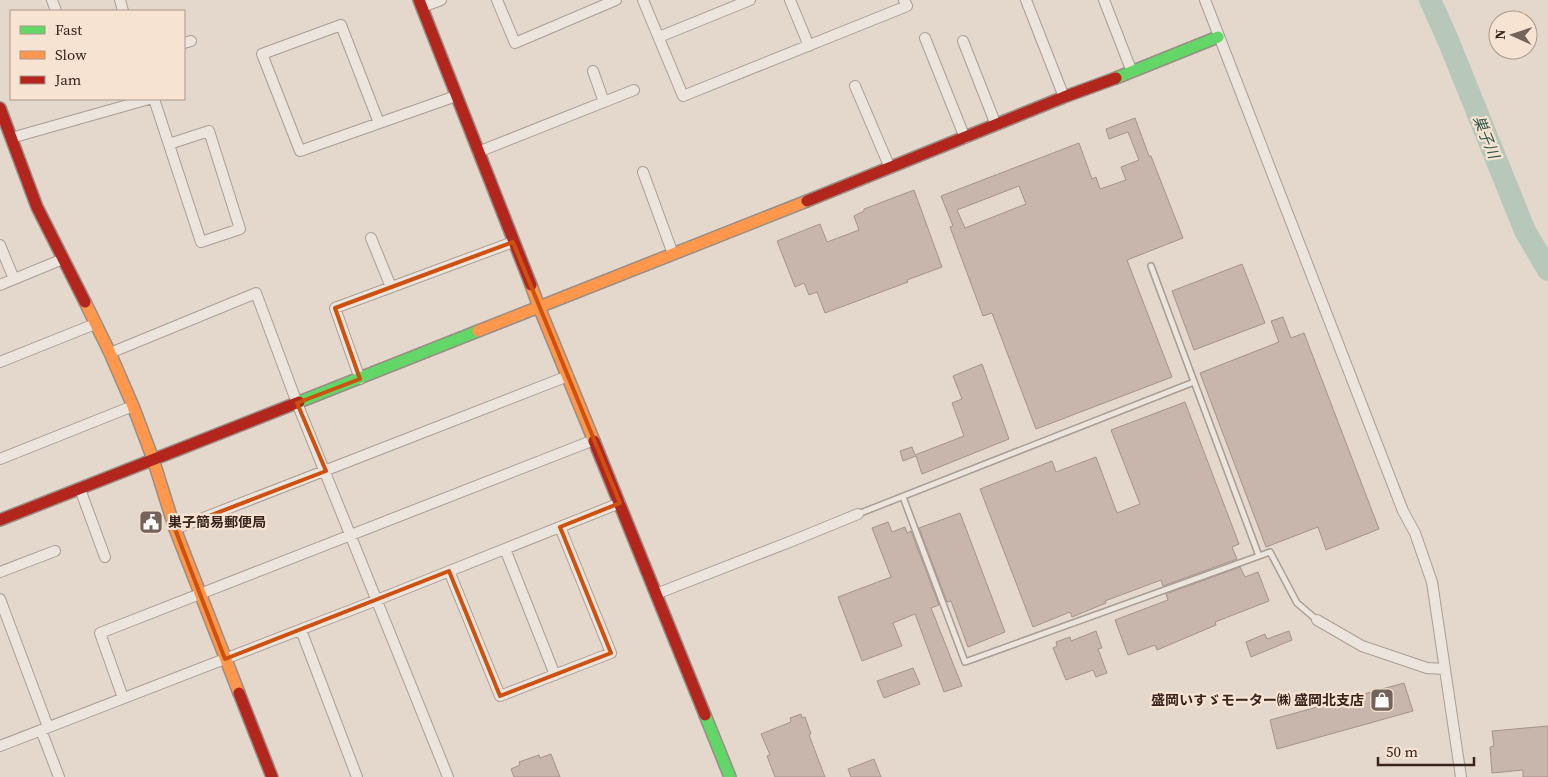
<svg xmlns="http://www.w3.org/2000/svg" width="1548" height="777" viewBox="0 0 1548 777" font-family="'Source Serif 4','Noto Sans JP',serif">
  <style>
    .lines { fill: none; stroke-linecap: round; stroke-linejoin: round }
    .river { stroke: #b7c8ba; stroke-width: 22 }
    .building { fill: #c8b5ac; stroke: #a4938b; fill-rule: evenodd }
    .lane-casing { stroke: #a99d95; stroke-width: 8 }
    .street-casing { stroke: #a99d95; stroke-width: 12 }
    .fast-casing { stroke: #998d85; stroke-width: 14 }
    .slow-casing { stroke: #998d85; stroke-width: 14 }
    .jam-casing { stroke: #998d85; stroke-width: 14 }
    .lane { stroke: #ece5de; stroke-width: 5 }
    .street { stroke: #ece5de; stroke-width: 10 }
    .fast { stroke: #63d668; stroke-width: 11 }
    .slow { stroke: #ff974d; stroke-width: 11 }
    .jam { stroke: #b3261e; stroke-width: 11 }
    .marked { fill: none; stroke: #ce510f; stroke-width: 4; stroke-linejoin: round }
    .labels { text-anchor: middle; stroke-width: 4.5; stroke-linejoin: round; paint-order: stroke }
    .poi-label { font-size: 14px; font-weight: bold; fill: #38241d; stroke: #f6e3d1; text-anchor: start }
    .water-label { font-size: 15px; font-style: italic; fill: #2c584c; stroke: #f6e3d1 }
  </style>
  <rect width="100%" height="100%" fill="#e4d8cc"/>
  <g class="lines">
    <path class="river" d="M 1430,0 L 1448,40 L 1525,231 L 1548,270"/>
  </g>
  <path class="building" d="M 1135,118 L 1149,156 L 1151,156 L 1183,238 L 1127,260 L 1172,377 L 1036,429 L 992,313 L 983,316 L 950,227 L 953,226 L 941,196 L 1079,143 L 1092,179 L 1096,177 L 1100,189 L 1126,180 L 1121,167 L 1139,160 L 1128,132 L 1109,139 L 1106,129 ZM 1019,186 L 1026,204 L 965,228 L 957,210 Z
    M 914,190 L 942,267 L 907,280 L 908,282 L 825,313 L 817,292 L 809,295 L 804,283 L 795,287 L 777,241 L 820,224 L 827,242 L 859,230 L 854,216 L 864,211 L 864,209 Z
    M 1242,264 L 1265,323 L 1194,350 L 1172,291 Z
    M 1283,317 L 1291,338 L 1304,333 L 1379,529 L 1326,550 L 1318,527 L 1266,547 L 1200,373 L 1279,342 L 1271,321 Z
    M 982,364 L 1009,439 L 922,474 L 916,456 L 903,461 L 900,451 L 912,447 L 915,455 L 964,436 L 952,403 L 962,399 L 953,376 Z
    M 1185,402 L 1239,544 L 1232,547 L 1237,559 L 1163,586 L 1161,580 L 1105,601 L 1106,603 L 1072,617 L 1070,612 L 1033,627 L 980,489 L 1052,461 L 1056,472 L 1096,457 L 1117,513 L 1140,504 L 1111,430 Z
    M 960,513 L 1005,632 L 968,647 L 951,601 L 947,602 L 919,528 Z
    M 888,522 L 892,532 L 905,527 L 907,533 L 911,531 L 939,605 L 931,608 L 962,686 L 944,692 L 915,614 L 893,623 L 902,646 L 862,661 L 838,597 L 891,577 L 872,528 Z
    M 1240,567 L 1245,577 L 1258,572 L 1269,601 L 1215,622 L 1216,625 L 1157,650 L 1155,645 L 1128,655 L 1115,620 L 1168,600 L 1166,594 Z
    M 1096,631 L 1102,648 L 1098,649 L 1107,673 L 1096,677 L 1093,670 L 1066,680 L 1053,648 L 1057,646 L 1056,642 L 1070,637 L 1071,641 Z
    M 1289,631 L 1292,640 L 1251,657 L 1246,642 L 1265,634 L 1267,639 Z
    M 913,668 L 920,684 L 884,698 L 877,681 Z
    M 1404,683 L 1413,711 L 1277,749 L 1270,720 Z
    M 801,714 L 802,718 L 805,717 L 811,734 L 809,735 L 825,777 L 775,777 L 767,756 L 770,755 L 761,734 L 791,722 L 790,718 Z
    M 1548,726 L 1548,777 L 1523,777 L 1523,770 L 1492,773 L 1490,747 L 1494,746 L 1492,731 Z
    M 551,754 L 560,777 L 514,777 L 511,769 L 520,765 L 519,762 L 539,755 L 540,758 Z
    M 874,759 L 881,777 L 851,777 L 848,769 Z"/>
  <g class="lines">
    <g class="lane-casing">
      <path id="lane" d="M 903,497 L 965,662 L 1259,556 L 1151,266
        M 858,514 L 1194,382
        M 1259,556 L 1270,552 L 1297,603 L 1317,620"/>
    </g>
    <g class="street-casing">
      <path id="street" d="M 52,0 L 56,11
        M 120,0 L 123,11
        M 497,0 L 515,43 L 616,0
        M 643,0 L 683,96 L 907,6 L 904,0
        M 790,0 L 809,46
        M 1026,0 L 1064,97
        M 1104,0 L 1132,72
        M 1205,0 L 1403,511 L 1415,533 L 1432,582 L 1461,777
        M 422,7 L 441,0
        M 659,37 L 750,0
        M 925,38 L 965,138
        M 963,41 L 996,125
        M 184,43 L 191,41
        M 593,71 L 604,102
        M 855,86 L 890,168
        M 154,99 L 201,242 L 240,229 L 209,131 L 169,144
        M 379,123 L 341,25 L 262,54 L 300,151 L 456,96
        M 11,138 L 149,99
        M 478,152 L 634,90
        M 643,172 L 673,254
        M 371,238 L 391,287
        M 0,245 L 14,279
        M 0,285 L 63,259
        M 110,353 L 256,293 L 297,403 L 448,777
        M 0,362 L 95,324
        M 360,379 L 335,308 L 513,242
        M 0,459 L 133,406
        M 80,489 L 105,557
        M 175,529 L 568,376
        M 505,549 L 555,675
        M 449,571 L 500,696 L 611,653 L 560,527
        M 0,572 L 55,551
        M 656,594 L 792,541 L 858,514
        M 0,599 L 48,727
        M 1317,620 L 1362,646 L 1427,668 L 1445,669
        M 301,630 L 357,777
        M 123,698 L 100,633 L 594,440
        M 41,730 L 59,777
        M 0,746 L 377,600 L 620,503"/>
    </g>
    <g class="fast-casing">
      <path id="fast" d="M 1116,78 L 1218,37
        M 299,402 L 478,331
        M 705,715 L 730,777"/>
    </g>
    <g class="slow-casing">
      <path id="slow" d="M 531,285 L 539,307 L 807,201
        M 85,302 L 110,353 L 133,406 L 153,459 L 175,529 L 239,693
        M 478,331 L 539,307 L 594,441"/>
    </g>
    <g class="jam-casing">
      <path id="jam" d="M 419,0 L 531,285
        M 0,108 L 37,207 L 85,302
        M 807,201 L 1064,97 L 1116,78
        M 594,441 L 705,715
        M 0,520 L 299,402
        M 239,693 L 272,777"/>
    </g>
    <use href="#lane" class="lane"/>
    <use href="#street" class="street"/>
    <use href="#fast" class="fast"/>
    <use href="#slow" class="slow"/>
    <use href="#jam" class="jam"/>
  </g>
  <path class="marked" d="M 513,242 L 620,503 L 560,527 L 611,653 L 500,696 L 449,571 L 225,659 L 175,529 L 326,471 L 297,403 L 360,379 L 335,308 Z"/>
  <defs>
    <g id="civic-square" transform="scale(1.25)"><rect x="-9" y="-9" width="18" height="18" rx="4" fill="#74635a" stroke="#f6e3d1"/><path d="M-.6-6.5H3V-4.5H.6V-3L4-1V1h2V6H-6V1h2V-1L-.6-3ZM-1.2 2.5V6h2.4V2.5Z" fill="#fff"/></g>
    <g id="shop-square" transform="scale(1.25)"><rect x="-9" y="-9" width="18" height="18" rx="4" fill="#74635a" stroke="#f6e3d1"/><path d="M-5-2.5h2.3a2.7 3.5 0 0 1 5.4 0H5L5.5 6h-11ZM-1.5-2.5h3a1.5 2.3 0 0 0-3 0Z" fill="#fff"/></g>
  </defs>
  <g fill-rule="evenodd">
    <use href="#civic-square" x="151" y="522"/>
    <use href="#shop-square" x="1382" y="700"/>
  </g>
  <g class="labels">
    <g class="poi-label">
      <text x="168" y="527">巣子簡易郵便局</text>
      <text x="1364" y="705" text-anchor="end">盛岡いすゞモーター㈱ 盛岡北支店</text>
    </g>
    <g class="water-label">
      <text transform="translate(1486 137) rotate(68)" y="5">巣子川</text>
    </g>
  </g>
  <rect x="10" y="10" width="175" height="90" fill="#f6e3d1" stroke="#aa9789"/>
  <rect x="20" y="26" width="25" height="8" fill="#63d668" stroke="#aa9789"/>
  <text x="55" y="35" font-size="15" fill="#38241d">Fast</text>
  <rect x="20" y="51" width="25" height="8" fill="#ff974d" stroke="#aa9789"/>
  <text x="55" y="60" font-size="15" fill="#38241d">Slow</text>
  <rect x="20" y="76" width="25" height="8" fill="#b3261e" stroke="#aa9789"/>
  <text x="55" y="85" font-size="15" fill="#38241d">Jam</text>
  <g transform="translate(1513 35) rotate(273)"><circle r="24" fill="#f6e3d1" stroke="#aa9789"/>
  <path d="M0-4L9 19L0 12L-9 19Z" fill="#74635a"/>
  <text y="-8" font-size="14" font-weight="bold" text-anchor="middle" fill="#38241d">N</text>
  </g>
  <path d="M1378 757v8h96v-8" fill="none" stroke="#38241d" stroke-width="2.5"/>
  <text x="1386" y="757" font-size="15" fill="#38241d" stroke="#f6e3d1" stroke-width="4" paint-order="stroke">50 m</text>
</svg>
